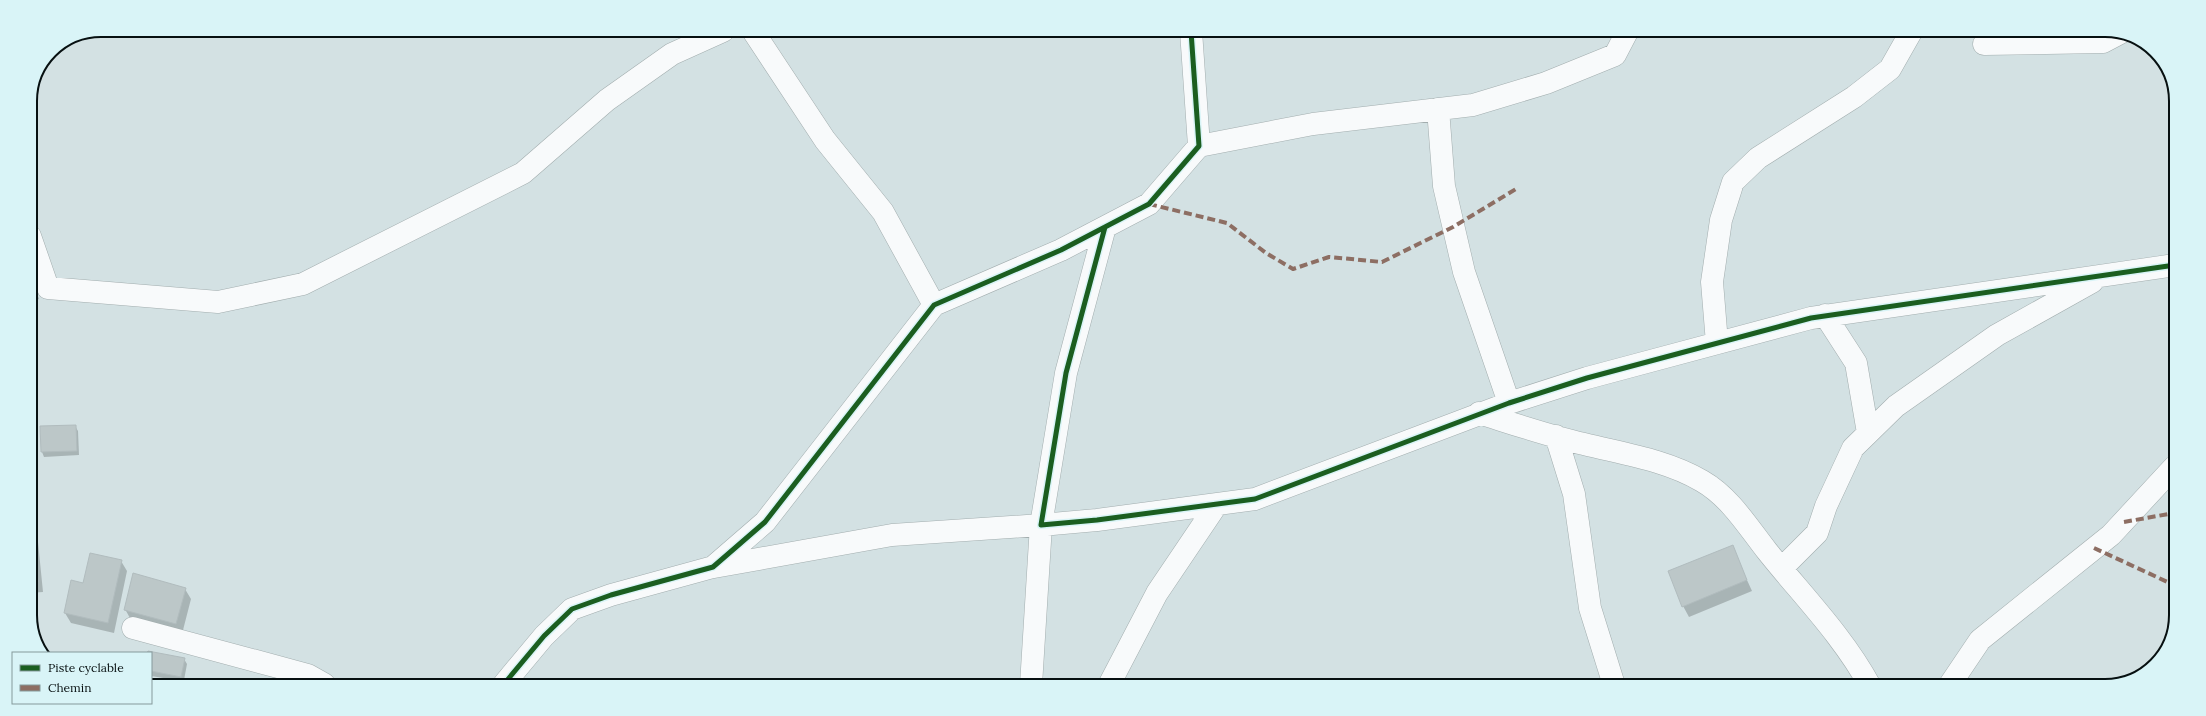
<svg xmlns="http://www.w3.org/2000/svg" width="2206" height="716" viewBox="0 0 2206 716" font-family="Lora,serif">
  <style>
    .shadow { fill: #0003 }
    .building { fill: #bcc7c8; stroke: #b1bcbe }
    .lines { fill: none; stroke-linecap: round; stroke-linejoin: round }
    .street-casing { stroke: #a2adae; stroke-width: 23 }
    .street { stroke: #f8fafb; stroke-width: 22 }
    .quiet { stroke: #8d6e63; stroke-width: 4; stroke-dasharray: 8 4; stroke-linecap: butt }
    .cycleway-casing { stroke: #d9f4f7; stroke-width: 8 }
    .cycleway { stroke: #1b5e20; stroke-width: 5 }
    .rim { fill: none; stroke: #071011; stroke-width: 2 }
  </style>
  <rect width="100%" height="100%" fill="#d3e1e3"/>
  <path class="shadow" d="M 30,276 L 39,299 L 30,302 Z
    M 30,375 L 32,379 L 32,404 L 30,404 Z
    M 75,426 L 78,431 L 79,455 L 44,457 L 42,452 Z
    M 30,532 L 32,532 L 38,542 L 43,592 L 30,593 Z
    M 1732,547 L 1752,591 L 1689,617 L 1683,606 Z
    M 121,561 L 127,571 L 114,633 L 71,623 L 65,613 L 84,584 Z
    M 185,589 L 191,599 L 182,634 L 131,620 L 125,609 Z
    M 149,652 L 184,659 L 187,664 L 184,680 L 198,681 L 200,684 L 181,684 L 181,681 L 151,676 L 151,653 Z"/>
  <path class="building" d="M 30,278 L 34,288 L 30,290 Z
    M 76,425 L 77,451 L 41,452 L 40,426 Z
    M 30,531 L 33,531 L 38,582 L 30,582 Z
    M 1733,545 L 1747,580 L 1682,607 L 1668,571 Z
    M 90,553 L 122,560 L 108,623 L 64,613 L 71,580 L 83,583 Z
    M 133,573 L 186,588 L 176,624 L 124,610 Z
    M 148,651 L 185,658 L 181,677 L 151,671 L 151,653 L 147,653 Z
    M 180,678 L 199,680 L 199,684 L 180,684 Z
    M 204,682 L 243,682 L 243,684 L 204,684 Z"/>
  <g class="lines">
    <g class="street-casing">
      <path id="street" d="M 753,31 L 825,140 L 883,212 L 934,305
        M 1984,44 L 2103,42 L 2122,32
        M 1438,109 L 1444,186 L 1464,272 L 1509,403
        M 1199,146 L 1313,124 L 1473,105 L 1546,83 L 1615,55 L 1627,32
        M 1105,227 L 1066,373 L 1041,525 L 1097,520 L 1255,499 L 1509,403 L 1587,378 L 1811,318 L 2175,265
        M 30,236 L 48,288 L 218,302 L 303,284 L 523,173 L 607,100 L 672,54 L 723,31
        M 1825,315 L 1856,363 L 1868,433
        M 1717,343 L 1712,282 L 1721,220 L 1733,182 L 1758,158 L 1854,97 L 1890,69 L 1911,32
        M 1479,413 C 1514,424 1549,436 1584,444 C 1624,454 1666,460 1702,481 C 1730,497 1748,527 1767,551 C 1802,595 1843,636 1870,686
        M 1556,436 L 1574,494 L 1590,608 L 1614,685
        M 714,567 L 892,535 L 1041,525 L 1031,685
        M 1782,568 L 1817,533 L 1826,506 L 1853,448 L 1896,406 L 1997,335 L 2092,282
        M 133,628 L 308,675 L 324,684
        M 504,684 L 544,636 L 572,609 L 611,595 L 713,567 L 765,522 L 934,305 L 1061,250 L 1149,204 L 1199,146 L 1191,31
        M 1109,685 L 1157,593 L 1217,504
        M 1949,686 L 1980,640 L 2111,535 L 2174,467"/>
    </g>
    <use href="#street" class="street"/>
    <path class="quiet" d="M 1149,204 L 1227,223 L 1266,253 L 1293,269 L 1329,257 L 1382,262 L 1453,227 L 1516,189
      M 2124,522 L 2174,513
      M 2094,548 L 2174,585"/>
    <g class="cycleway-casing">
      <path id="cycleway" d="M 1105,227 L 1066,373 L 1041,525 L 1097,520 L 1255,499 L 1509,403 L 1587,378 L 1811,318 L 2175,265
        M 504,684 L 544,636 L 572,609 L 611,595 L 713,567 L 765,522 L 934,305 L 1061,250 L 1149,204 L 1199,146 L 1191,31"/>
    </g>
    <use href="#cycleway" class="cycleway"/>
  </g>
  <path d="M0 0H2206V716H0ZM101 37H2105A64 64 0 0 1 2169 101V615A64 64 0 0 1 2105 679H101A64 64 0 0 1 37 615V101A64 64 0 0 1 101 37Z" fill="#d9f4f7" fill-rule="evenodd"/>
  <path class="rim" d="M101 37H2105A64 64 0 0 1 2169 101V615A64 64 0 0 1 2105 679H101A64 64 0 0 1 37 615V101A64 64 0 0 1 101 37Z"/>
  <rect x="12" y="652" width="140" height="52" fill="#d9f4f7" stroke="#85999b"/>
  <rect x="20" y="665" width="20" height="6" fill="#1b5e20" stroke="#85999b"/>
  <text x="48" y="672" font-size="12" fill="#071011">Piste cyclable</text>
  <rect x="20" y="685" width="20" height="6" fill="#8d6e63" stroke="#85999b"/>
  <text x="48" y="692" font-size="12" fill="#071011">Chemin</text>
</svg>
